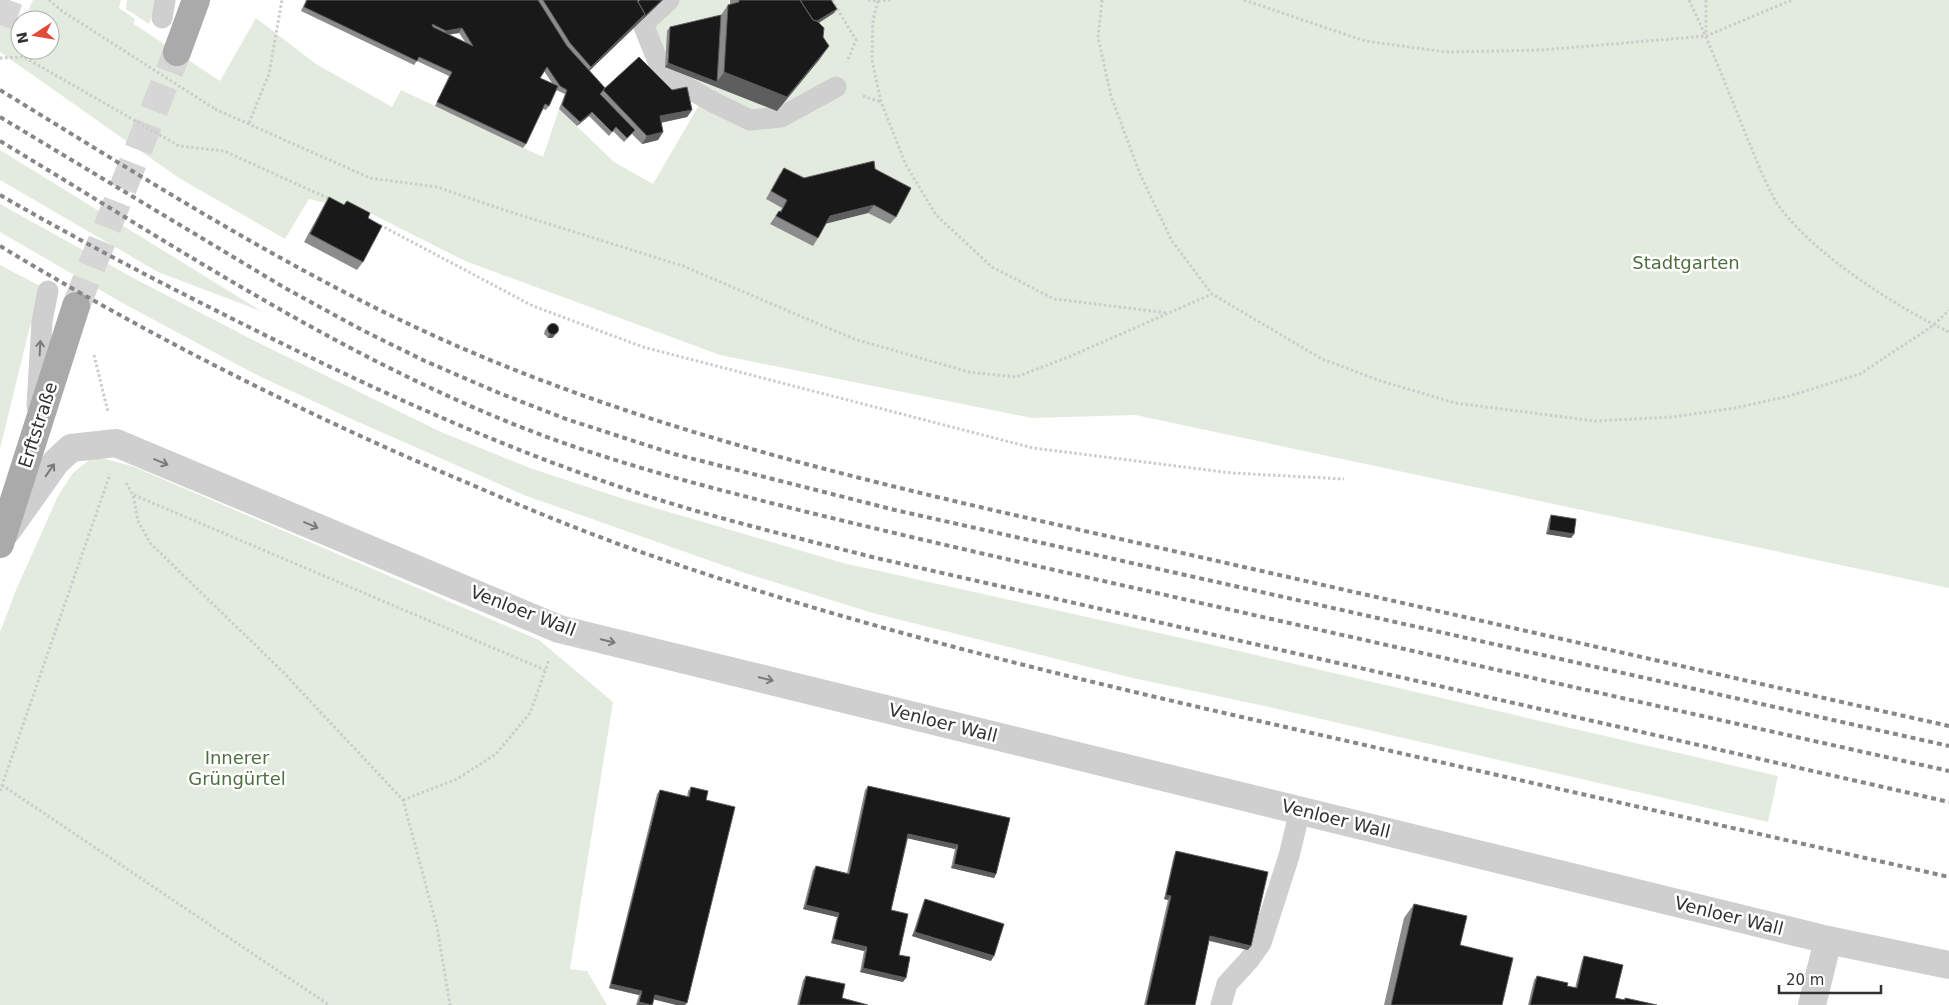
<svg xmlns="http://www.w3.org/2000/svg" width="1949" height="1005" viewBox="0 0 1949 1005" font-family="'DejaVu Sans',sans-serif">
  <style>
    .green { fill: #e3ebde; fill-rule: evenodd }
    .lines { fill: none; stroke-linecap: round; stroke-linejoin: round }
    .primary-tunnel { stroke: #d6d6d6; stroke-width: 28; stroke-dasharray: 28 14; stroke-linecap: butt }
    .path { stroke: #ccc; stroke-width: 3; stroke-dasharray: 2.5 2.5; stroke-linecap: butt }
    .service { stroke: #cfcfcf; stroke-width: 21 }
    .minor { stroke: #cfcfcf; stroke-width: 28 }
    .tertiary { stroke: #cfcfcf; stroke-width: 28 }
    .primary { stroke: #aaa; stroke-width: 28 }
    .rail { stroke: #878787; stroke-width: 4; stroke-dasharray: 5 4; stroke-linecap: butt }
    .path-bridge { stroke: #ccc; stroke-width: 3; stroke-dasharray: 2.5 2.5; stroke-linecap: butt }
    .wall { fill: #8c8c8c; fill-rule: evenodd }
    .shaded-wall { fill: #5e5e5e }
    .building { fill: #191919; stroke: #5e5e5e; fill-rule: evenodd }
    .oneway { stroke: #797979 }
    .labels { text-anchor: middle; stroke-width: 5; stroke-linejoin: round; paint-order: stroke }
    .park-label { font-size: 18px; fill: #4d6e3f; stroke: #fff }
    .street-label { font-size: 18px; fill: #323232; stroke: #fff }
  </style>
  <rect width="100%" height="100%" fill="#fff"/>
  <path class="green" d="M 33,0 L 121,0 L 119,8 L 135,19 L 134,24 L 220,81 L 256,18 L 316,64 L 392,107 L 401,90 L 543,157 L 559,109 L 614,162 L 653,184 L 699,105 L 640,22 L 665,0 L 729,0 L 729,16 L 769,0 L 1949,0 L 1949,588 L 1135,415 L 1032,418 L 720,355 L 465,261 L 372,214 L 309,199 L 285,239 L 179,178 L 0,52 L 0,11 L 20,26 L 20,50 L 50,50 L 50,20 L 24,20 ZM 906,196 L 890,224 L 868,213 L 825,224 L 775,226 L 771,223 L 773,219 L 775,220 L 782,208 L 766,199 Z
    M 127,0 L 157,0 L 149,24 L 126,9 Z
    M 0,150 L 263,312 L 158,272 L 0,180 Z
    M 0,204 L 137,280 L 261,344 L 441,432 L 530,468 L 621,498 L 843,563 L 1204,643 L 1778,776 L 1768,822 L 1269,707 L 1133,678 L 869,612 L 745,573 L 524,495 L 356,421 L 259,376 L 126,305 L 0,232 Z
    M 0,265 L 42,287 L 28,334 L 0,449 Z
    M 94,456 L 132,466 L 539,640 L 613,702 L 570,969 L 587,971 L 607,1005 L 0,1005 L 0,632 L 16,590 L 58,496 L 73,473 Z"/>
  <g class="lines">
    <path class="primary-tunnel" d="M 0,25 L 9,0
      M 76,306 L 177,52"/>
    <path class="path" d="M 832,0 L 856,40 L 847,62
      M 868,0 L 878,1 L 873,20 L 872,60 L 881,102 L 906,165 L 936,215 L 992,267 L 1054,299 L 1168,313
      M 1102,0 L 1098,37 L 1111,96 L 1140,174 L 1172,241 L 1212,294 L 1322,359 L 1381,381 L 1455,403 L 1595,421 L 1672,417 L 1735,408 L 1789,396 L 1860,374 L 1934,325 L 1949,310
      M 1244,0 L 1365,41 L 1446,52 L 1542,50 L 1706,36 L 1792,0
      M 1689,0 C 1711,46 1729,93 1748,140 C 1756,159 1769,193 1781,209 C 1817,256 1896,307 1949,332
      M 1706,0 L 1706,34
      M 878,1 L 890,0
      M 0,58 L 24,57 L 179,146 L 224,151 L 332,200
      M 863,96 L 881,102
      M 215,109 L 370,178 L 437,187 L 501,209 L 683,266 L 854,339 L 969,372 L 1016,377 L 1071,356 L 1212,294
      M 249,123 L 269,74 L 282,0
      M 380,225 L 533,306 L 643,347 L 1033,448 L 1232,473 L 1344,479
      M 94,355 L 108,412
      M 126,483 L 133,495 L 138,521 L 151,544 L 282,671 L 403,800 L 437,927 L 450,1005
      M 134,495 L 545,670
      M 2,785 L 329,1005
      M 0,791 L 110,474
      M 403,800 L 457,779 L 496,754 L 530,713 L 549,660"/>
    <path class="service" d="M 669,0 L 643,24 L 663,74 L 713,102 L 750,120 L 781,117 L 836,87
      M 162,18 L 165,0
      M 37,406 L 42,321 L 48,291
      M 1221,1005 L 1227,984 L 1249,960 L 1261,943 L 1289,856 L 1300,810"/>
    <path class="minor" d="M 1812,1005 L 1828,940"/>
    <path class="tertiary" d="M 7,531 L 56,462 L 71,448 L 116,443 L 559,629 L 1828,940 L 1949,965"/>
    <path class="primary" d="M 177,52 L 196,0
      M 0,544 L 76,306"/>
    <path class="rail" d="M 0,90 C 162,189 323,293 500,364 C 715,451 944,499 1169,550 C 1429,609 1689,668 1949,726
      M 0,117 L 285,288 L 362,330 L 425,361 L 499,393 L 566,419 L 674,454 L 895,510 L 1949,746
      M 0,141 C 160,237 316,341 489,414 C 587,456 691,483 795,509 C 896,534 997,557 1099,580 C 1382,644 1665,708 1949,771
      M 0,195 C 73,237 147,276 223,314 C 355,381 489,443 629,490 C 709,517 791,536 872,557 L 1949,802
      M 0,246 C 151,337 308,416 470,484 C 521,506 572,527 624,546 C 845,625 1074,679 1303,731 C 1518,780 1734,828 1949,877"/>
    <path class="path-bridge" d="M 49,0 L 62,11 L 215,109"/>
  </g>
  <path class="wall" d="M 306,0 L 663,0 L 589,71 L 605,88 L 672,90 L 692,110 L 687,117 L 661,123 L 663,132 L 658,140 L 642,144 L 632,134 L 624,142 L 613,131 L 609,136 L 589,116 L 577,126 L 559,109 L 565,94 L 556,90 L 549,106 L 546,110 L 543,109 L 526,144 L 523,148 L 435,106 L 449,76 L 417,61 L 414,65 L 301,11 ZM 459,33 L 466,43 L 448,35 ZM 544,71 L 550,80 L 553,84 L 540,78 Z
    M 730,0 L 831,0 L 834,13 L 819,23 L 823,37 L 829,46 L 819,60 L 777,111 L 665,67 L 667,31 L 670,27 L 721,15 L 728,5 L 730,4 Z
    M 784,168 L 804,178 L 875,169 L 896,217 L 890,224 L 868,213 L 826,223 L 818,238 L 813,246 L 770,224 L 779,211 L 780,211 L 782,208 L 766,199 L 779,175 Z
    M 329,197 L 368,218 L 363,262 L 357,270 L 304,242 L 324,205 Z
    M 548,326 L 555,336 L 552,338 L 548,338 L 544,334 L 545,330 Z
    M 1551,515 L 1574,534 L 1571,538 L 1546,534 L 1549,519 Z
    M 868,786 L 1010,818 L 996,874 L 994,878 L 951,868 L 955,849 L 908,838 L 891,910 L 903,982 L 860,972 L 864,951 L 831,943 L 837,917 L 803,909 L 813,870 L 816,866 L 847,873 L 865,790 Z
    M 691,787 L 654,1000 L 653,1005 L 636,1005 L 639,995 L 609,988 L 657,794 L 660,790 L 687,797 L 688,791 Z
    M 1176,851 L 1248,950 L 1209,941 L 1195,1005 L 1144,1005 L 1168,900 L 1164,899 L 1174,855 Z
    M 925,899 L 991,961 L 912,936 L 923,903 Z
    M 1414,904 L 1460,945 L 1502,1005 L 1384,1005 L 1404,918 Z
    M 1584,956 L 1615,998 L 1624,1000 L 1625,998 L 1657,1005 L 1528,1005 L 1534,980 L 1537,976 L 1575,988 L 1582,960 Z
    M 806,976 L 842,998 L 868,1005 L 797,1005 L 803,980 Z"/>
  <path class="shaded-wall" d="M 662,0 L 663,0 L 640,22 L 643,18 Z
    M 837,9 L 834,13 L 802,33 L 805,29 Z
    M 645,14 L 640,22 L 585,75 L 591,67 Z
    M 462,28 L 459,33 L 444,35 L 446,31 Z
    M 829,46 L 819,60 L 777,111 L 714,86 L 724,72 Z
    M 668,63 L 717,82 L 714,86 L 665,67 Z
    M 692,110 L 687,117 L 654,124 L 660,116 Z
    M 592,112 L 589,116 L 577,126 L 580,122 Z
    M 663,132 L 658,140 L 642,144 L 647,136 Z
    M 874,205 L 868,213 L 825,224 L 830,216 Z
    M 558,331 L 552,338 L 548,338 L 550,334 Z
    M 1549,530 L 1574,534 L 1571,538 L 1546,534 Z
    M 908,834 L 958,845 L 955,849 L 906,838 Z
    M 954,864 L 996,874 L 994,878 L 951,868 Z
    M 1166,895 L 1171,896 L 1168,900 L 1164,899 Z
    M 806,905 L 839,913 L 837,917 L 803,909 Z
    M 915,932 L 994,956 L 991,961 L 912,936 Z
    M 1210,936 L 1251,946 L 1248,950 L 1207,940 Z
    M 833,939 L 867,947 L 864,951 L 831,943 Z
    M 863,968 L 906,978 L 903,982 L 860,972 Z
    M 611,984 L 642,991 L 639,995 L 609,988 Z
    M 655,995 L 687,1003 L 685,1005 L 676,1005 L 652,999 Z
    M 639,1002 L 652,1005 L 637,1005 Z"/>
  <path class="building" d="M 307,0 L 538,0 L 567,46 L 605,88 L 600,94 L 635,130 L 627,138 L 616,127 L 612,132 L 592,112 L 580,122 L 562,105 L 567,90 L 560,86 L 547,67 L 540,78 L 558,86 L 549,106 L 545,104 L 526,144 L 437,102 L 452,72 L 419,57 L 417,61 L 304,7 ZM 432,24 L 446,31 L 462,28 L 473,46 L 433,27 Z
    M 543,0 L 637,0 L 645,14 L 591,67 L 570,43 Z
    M 640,0 L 662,0 L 643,18 L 645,14 L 638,2 Z
    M 739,0 L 800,0 L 813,20 L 817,21 L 824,28 L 823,37 L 829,46 L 787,97 L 724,72 L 728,5 L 739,2 Z
    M 800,0 L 831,0 L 837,9 L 817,21 L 813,20 Z
    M 721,15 L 717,82 L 668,63 L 670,27 Z
    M 639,57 L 672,90 L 687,87 L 692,110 L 660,116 L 663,132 L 647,136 L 603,90 Z
    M 874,161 L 875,169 L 911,188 L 896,217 L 874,205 L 830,216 L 818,238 L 776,216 L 779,211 L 781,212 L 787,200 L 771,191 L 784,168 L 804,178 Z
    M 329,197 L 344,205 L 347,201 L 370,213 L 368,218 L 382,226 L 363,262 L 310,234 Z
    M547.5 329a5.5 5.5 0 1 1 11 0a5.5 5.5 0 1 1-11 0Z
    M 1551,515 L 1576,519 L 1574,534 L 1549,530 Z
    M 868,786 L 1010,818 L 996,874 L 954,864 L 958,845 L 908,834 L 891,910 L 908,914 L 899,955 L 910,957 L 906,978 L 863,968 L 867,947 L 833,939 L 839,913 L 806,905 L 816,866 L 849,874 Z
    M 691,787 L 708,791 L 706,800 L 735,807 L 687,1003 L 655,995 L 652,1005 L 639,1002 L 642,991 L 611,984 L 660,790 L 689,797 Z
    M 1176,851 L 1268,872 L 1251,946 L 1210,936 L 1195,1005 L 1146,1005 L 1171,896 L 1166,895 Z
    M 925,899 L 1004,924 L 994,956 L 915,932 Z
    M 1414,904 L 1467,916 L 1460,945 L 1513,958 L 1502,1005 L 1391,1005 Z
    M 1584,956 L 1623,965 L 1615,998 L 1625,1000 L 1625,998 L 1657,1005 L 1530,1005 L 1537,976 L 1568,983 L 1567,986 L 1577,988 Z
    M 806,976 L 845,984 L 842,998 L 868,1005 L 799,1005 Z"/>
  <defs><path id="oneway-shaft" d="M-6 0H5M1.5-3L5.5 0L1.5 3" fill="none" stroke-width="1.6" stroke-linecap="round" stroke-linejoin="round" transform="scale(1.25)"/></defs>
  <g class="oneway">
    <use href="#oneway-shaft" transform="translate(40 348) rotate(-87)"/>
    <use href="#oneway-shaft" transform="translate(161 462) rotate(23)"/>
    <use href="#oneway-shaft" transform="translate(50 470) rotate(-55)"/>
    <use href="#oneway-shaft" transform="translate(311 525) rotate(23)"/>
    <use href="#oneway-shaft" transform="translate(608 641) rotate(14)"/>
    <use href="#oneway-shaft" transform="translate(766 679) rotate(14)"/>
  </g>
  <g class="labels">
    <g class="park-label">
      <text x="1686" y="269">Stadtgarten</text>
      <text x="237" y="764">Innerer<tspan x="237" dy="21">Grüngürtel</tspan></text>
    </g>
    <g class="street-label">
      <text transform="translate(38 425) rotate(-72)" y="6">Erftstraße</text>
      <text transform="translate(523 611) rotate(21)" y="6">Venloer Wall</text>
      <text transform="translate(943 723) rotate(14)" y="6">Venloer Wall</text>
      <text transform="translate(1336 819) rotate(14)" y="6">Venloer Wall</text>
      <text transform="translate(1729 916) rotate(14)" y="6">Venloer Wall</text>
    </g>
  </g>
  <g transform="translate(35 35) rotate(258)"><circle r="24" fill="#ffffff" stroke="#adadad"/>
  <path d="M0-4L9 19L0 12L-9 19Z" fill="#e44a39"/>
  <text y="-8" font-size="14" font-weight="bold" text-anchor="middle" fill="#323232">N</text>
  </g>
  <path d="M1779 985v8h102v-8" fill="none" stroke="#323232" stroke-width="2.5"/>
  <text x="1786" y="985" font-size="15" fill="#323232" stroke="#ffffff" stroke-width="4" paint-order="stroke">20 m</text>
</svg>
